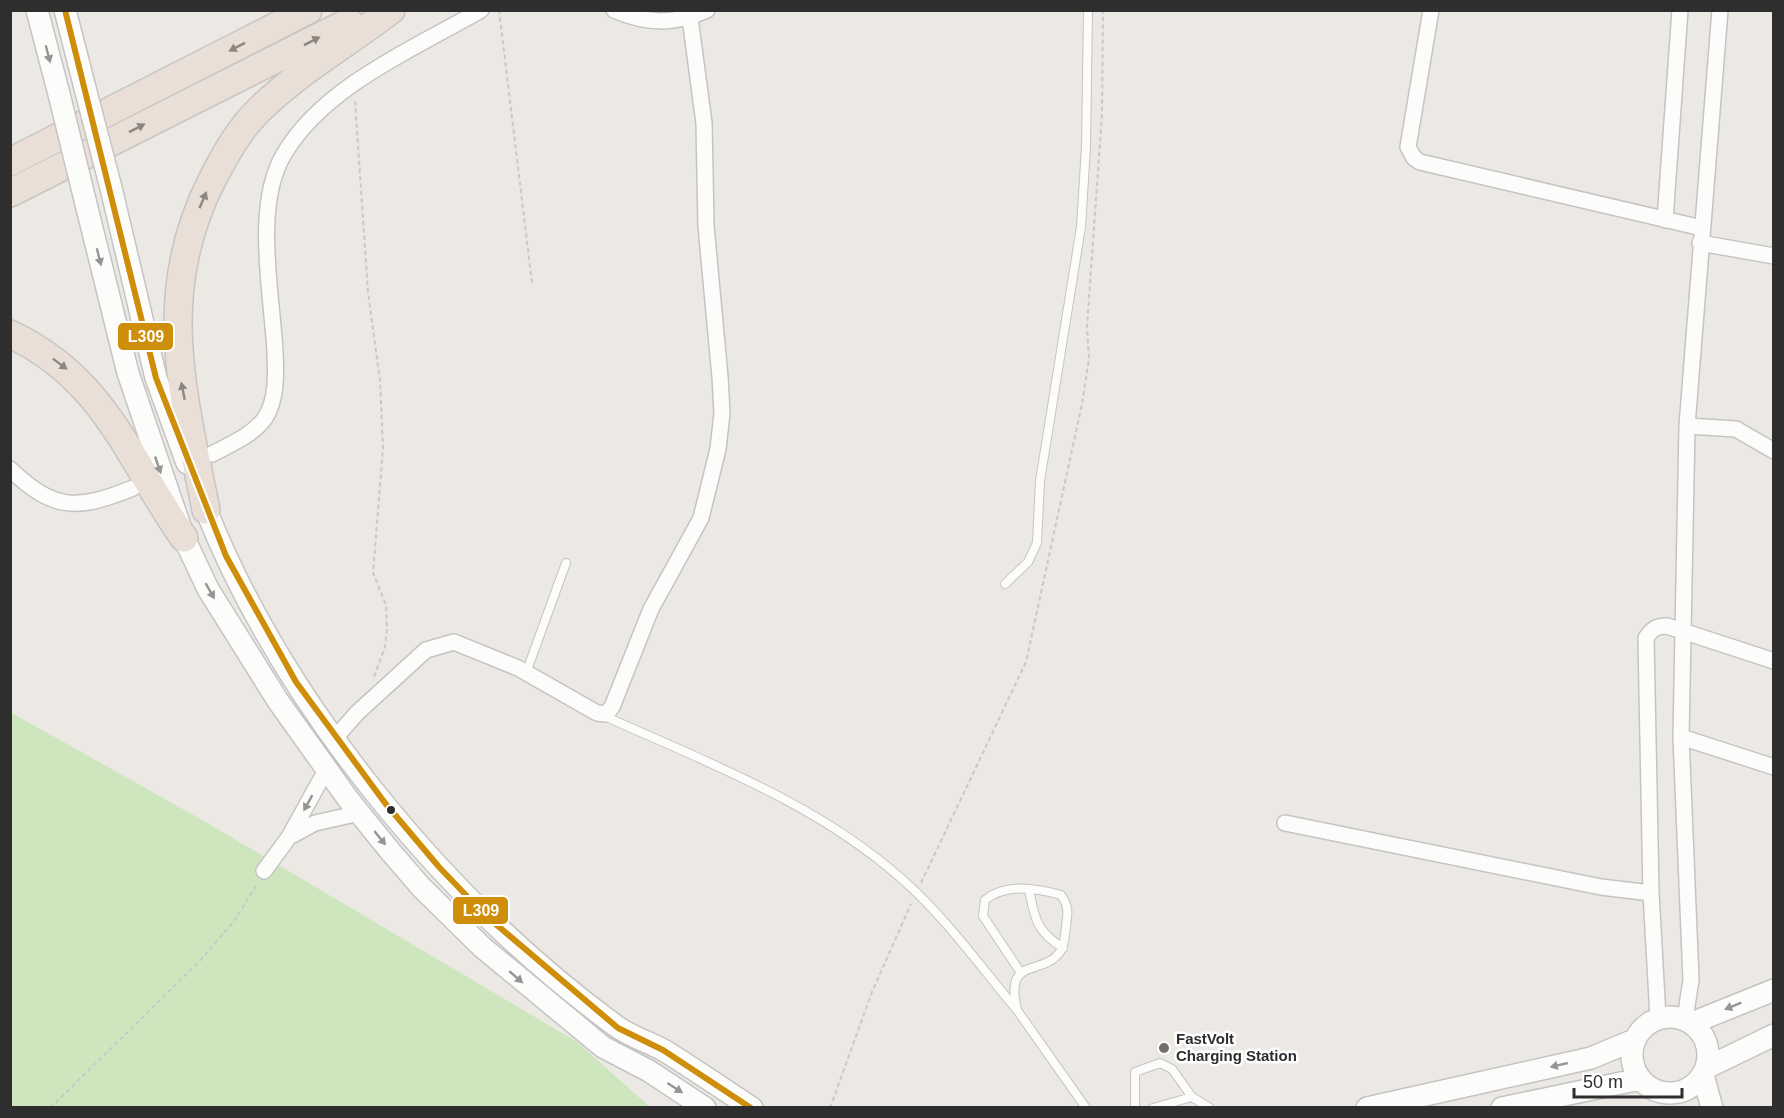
<svg xmlns="http://www.w3.org/2000/svg" width="1784" height="1118" viewBox="0 0 1784 1118" font-family="Helvetica,sans-serif">
  <style>
    .green { fill: #cee6be }
    .lines { fill: none; stroke-linecap: round; stroke-linejoin: round }
    .lane-casing { stroke: #c5c4c5; stroke-width: 10 }
    .street-casing { stroke: #c5c4c5; stroke-width: 18 }
    .secondary-casing { stroke: #c5c4c5; stroke-width: 24 }
    .highway-casing { stroke: #c6c5c4; stroke-width: 30 }
    .path { stroke: #c9c9c8; stroke-width: 2; stroke-dasharray: 4.5 3; stroke-linecap: butt }
    .lane { stroke: #fcfcfb; stroke-width: 8 }
    .street { stroke: #fcfcfb; stroke-width: 15 }
    .secondary { stroke: #fcfcfb; stroke-width: 21 }
    .highway { stroke: #eadfd6; stroke-width: 27 }
    .secondary-bridge-casing { stroke: #c5c4c5; stroke-width: 24; stroke-linecap: butt }
    .secondary-bridge { stroke: #fcfcfb; stroke-width: 21 }
    .bus-1-casing { stroke: #fff; stroke-width: 10 }
    .bus-1 { stroke: #cf8e09; stroke-width: 6 }
    .oneway { fill: #8c8682 }
    .oneway2 { fill: #959594 }
    .bus-dot { fill: #2e2e2e; stroke: #fff; stroke-width: 2 }
    .poi-dot { fill: #706f6e; stroke: #fff; stroke-width: 2 }
    .labels { text-anchor: middle; stroke-width: 5; stroke-linejoin: round; paint-order: stroke }
    .poi-label { font-size: 15px; font-weight: bold; fill: #2e2e2e; stroke: #fff; text-anchor: start }
    .line-badge { stroke: #fff; stroke-width: 2 }
    .badge-label { font-size: 16px; text-anchor: middle; font-weight: bold; fill: #fff }
  </style>
  <rect width="100%" height="100%" fill="#ece8e4"/>
  <path class="green" d="M 10,712 L 204,821 L 577,1042 L 650,1107 L 11,1107 Z"/>
  <g class="lines">
    <g class="lane-casing">
      <path id="lane" d="M 1005,584 L 1028,562 L 1037,543 L 1040,481 L 1081,227 L 1086,147 L 1088,10
        M 526,673 L 566,563
        M 602,715 C 706,762 817,803 903,880 C 946,918 980,966 1017,1010
        M 1029,890 C 1035,919 1036,931 1063,948
        M 1021,973 L 983,916 L 985,900 C 1006,883 1036,888 1061,895 C 1069,906 1068,913 1066,926 C 1065,934 1065,945 1060,952 C 1042,977 1004,955 1017,1010 L 1086,1108
        M 1135,1108 L 1135,1072 L 1160,1063 L 1172,1069 L 1192,1097
        M 1153,1108 L 1192,1097 L 1210,1108"/>
    </g>
    <g class="street-casing">
      <path id="street" d="M 614,10 C 647,24 674,25 707,10
        M 1431,10 L 1408,147 L 1414,158 L 1420,162 L 1702,228
        M 1665,220 L 1680,10
        M 1700,243 L 1774,256
        M 1687,426 L 1736,429 L 1774,451
        M 212,454 C 231,444 253,435 265,418 C 277,400 276,373 275,352 C 272,293 253,206 284,154 C 324,86 415,48 481,10
        M 10,469 C 55,512 78,510 133,488
        M 1681,737 L 1774,767
        M 335,738 L 357,713 L 426,650 L 454,642 L 518,668 L 597,713 L 606,714 L 612,707 L 651,609 L 701,518 L 718,449 L 722,413 L 720,377 L 706,226 L 704,123 L 690,18
        M 1285,823 L 1601,887 L 1651,893
        M 289,837 L 315,823 L 360,813
        M 264,871 L 289,837 L 326,770
        M 1658,1018 L 1651,893 L 1646,638 C 1652,629 1656,626 1667,626 L 1774,661
        M 1685,1019 L 1691,980 L 1681,737 L 1687,426 L 1720,10"/>
    </g>
    <g class="secondary-casing">
      <path id="secondary" d="M 37,10 L 60,98
        M 65,10 L 85,88
        M 111,188 L 156,378 L 187,463
        M 85,200 L 128,373 L 184,538 L 208,589 L 278,701 L 348,799 L 390,851 L 421,887 L 482,947 L 603,1047 L 649,1071 L 705,1108
        M 201,497 C 278,699 443,899 616,1026 C 631,1037 649,1042 665,1051 C 694,1069 723,1089 752,1108
        M1632 1055a38 38 0 1 1 76 0a38 38 0 1 1-76 0Z
        M 1692,1023 L 1774,990
        M 1706,1068 L 1774,1035
        M 1703,1075 L 1712,1108
        M 1367,1108 L 1591,1058 L 1634,1040
        M 1502,1108 L 1640,1079"/>
    </g>
    <g class="highway-casing">
      <path id="highway" d="M 10,162 L 308,10
        M 10,193 L 349,22
        M 10,334 C 106,379 128,459 184,538
        M 206,510 C 183,393 154,294 212,180 C 225,155 239,129 260,109 C 300,70 347,44 391,10"/>
    </g>
    <path class="path" d="M 499,10 L 532,283
      M 355,101 L 368,292 L 380,381 L 383,448 L 373,573 L 386,605 L 387,628 L 385,647 L 374,677
      M 921,883 L 1026,662 L 1082,404 L 1089,359 L 1087,327 L 1102,114 L 1103,10
      M 50,1108 L 198,963 L 235,920 L 257,884
      M 830,1108 L 872,992 L 911,904"/>
    <use href="#lane" class="lane"/>
    <use href="#street" class="street"/>
    <use href="#secondary" class="secondary"/>
    <use href="#highway" class="highway"/>
    <g class="secondary-bridge-casing">
      <path id="secondary-bridge" d="M 85,88 L 111,188
        M 60,98 L 85,200"/>
    </g>
    <use href="#secondary-bridge" class="secondary-bridge"/>
    <g class="bus-1-casing">
      <path id="bus-1" d="M 65,10 L 156,378 L 226,556 L 296,682 L 385,803 L 439,867 L 485,915 L 618,1028 L 663,1050 L 751,1108"/>
    </g>
    <use href="#bus-1" class="bus-1"/>
  </g>
  <defs><path id="oneway-solid" d="M-6-.8H1V-3.2L6.5 0L1 3.2V.8H-6Z" transform="scale(1.5)"/></defs>
  <g class="oneway">
    <use href="#oneway-solid" transform="translate(312 41) rotate(-27)"/>
    <use href="#oneway-solid" transform="translate(237 47) rotate(153)"/>
    <use href="#oneway-solid" transform="translate(137 128) rotate(-27)"/>
    <use href="#oneway-solid" transform="translate(203 200) rotate(-67)"/>
    <use href="#oneway-solid" transform="translate(60 364) rotate(37)"/>
    <use href="#oneway-solid" transform="translate(183 391) rotate(-101)"/>
  </g>
  <g class="oneway2">
    <use href="#oneway-solid" transform="translate(48 54) rotate(75)"/>
    <use href="#oneway-solid" transform="translate(99 257) rotate(76)"/>
    <use href="#oneway-solid" transform="translate(158 465) rotate(71)"/>
    <use href="#oneway-solid" transform="translate(210 591) rotate(60)"/>
    <use href="#oneway-solid" transform="translate(308 803) rotate(119)"/>
    <use href="#oneway-solid" transform="translate(380 838) rotate(51)"/>
    <use href="#oneway-solid" transform="translate(516 977) rotate(41)"/>
    <use href="#oneway-solid" transform="translate(1733 1006) rotate(158)"/>
    <use href="#oneway-solid" transform="translate(1559 1065) rotate(167)"/>
    <use href="#oneway-solid" transform="translate(675 1088) rotate(33)"/>
  </g>
  <circle class="bus-dot" cx="391" cy="810" r="5"/>
  <circle class="poi-dot" cx="1164" cy="1048" r="6"/>
  <g class="labels">
    <g class="poi-label">
      <text x="1176" y="1044">FastVolt<tspan x="1176" dy="17">Charging Station</tspan></text>
    </g>
  </g>
  <g class="line-badge">
    <rect x="117" y="322" width="57" height="29" rx="6" fill="#cf8e09"/>
    <rect x="452" y="896" width="57" height="29" rx="6" fill="#cf8e09"/>
  </g>
  <g class="badge-label">
    <text x="146" y="342">L309</text>
    <text x="481" y="916">L309</text>
  </g>
  <rect width="1784" height="1118" fill="none" stroke="#2e2e2e" stroke-width="24"/>
  <path d="M1574 1088v9h108v-9" fill="none" stroke="#2e2e2e" stroke-width="3"/>
  <text x="1583" y="1088" font-size="18" fill="#2e2e2e" stroke="#ffffff" stroke-width="4.5" paint-order="stroke">50 m</text>
</svg>
